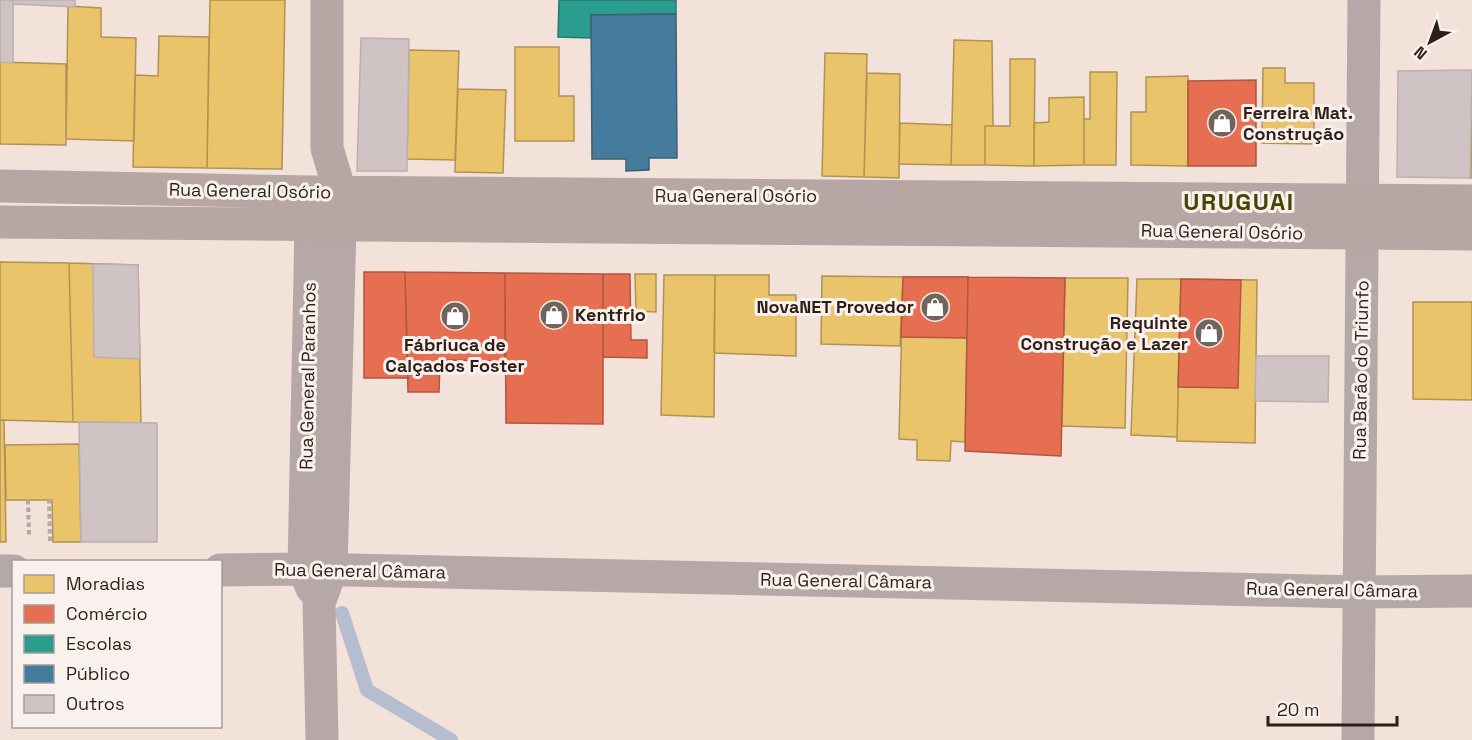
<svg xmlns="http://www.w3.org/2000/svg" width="1472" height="740" viewBox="0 0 1472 740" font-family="'Space Grotesk',sans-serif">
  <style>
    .homes { fill: #e9c46a; stroke: #b19251; stroke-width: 1.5 }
    .shops { fill: #e76f51; stroke: #af5740; stroke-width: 1.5 }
    .schools { fill: #2a9d8f; stroke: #2b776b; stroke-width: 1.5 }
    .public { fill: #457b9d; stroke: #3e5f75; stroke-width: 1.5 }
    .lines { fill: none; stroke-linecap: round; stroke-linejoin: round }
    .stream { stroke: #b6bdcf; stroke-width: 14 }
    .building { fill: #d0c3c4; stroke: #bcafb0; stroke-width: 1.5 }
    .path { stroke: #b4a7a4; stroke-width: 4; stroke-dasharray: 4.5 3; stroke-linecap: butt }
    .street { stroke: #b6a8a7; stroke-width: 33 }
    .secondary { stroke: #b6a6a4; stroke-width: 33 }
    .labels { text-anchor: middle; stroke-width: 6; stroke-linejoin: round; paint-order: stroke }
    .poi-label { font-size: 18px; font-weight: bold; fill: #2d1f18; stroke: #f9f1ed; text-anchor: start }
    .street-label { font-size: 18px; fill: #2d1f18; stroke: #f9f1ed }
    .district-label { font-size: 24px; font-weight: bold; letter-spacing: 1.5px; fill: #4a4300; stroke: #f9f1ed }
  </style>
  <rect width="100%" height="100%" fill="#f2e2da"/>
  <path class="homes" d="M 210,0 L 285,0 L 282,169 L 207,168 Z
    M 68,6 L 101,8 L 101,37 L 136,38 L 134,141 L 66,139 Z
    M 159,36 L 209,37 L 207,168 L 133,167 L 135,75 L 158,76 Z
    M 954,40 L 992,41 L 993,126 L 985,126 L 985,165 L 951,165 Z
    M 515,47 L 559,47 L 559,96 L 574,96 L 574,141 L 515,141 Z
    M 409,50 L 459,51 L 455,160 L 407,159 Z
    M 825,53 L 867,54 L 864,177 L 822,176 Z
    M 1010,59 L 1035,59 L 1034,166 L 985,165 L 985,126 L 1010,126 Z
    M 0,62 L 66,64 L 66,145 L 0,144 Z
    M 1263,68 L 1285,68 L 1285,83 L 1314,83 L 1314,144 L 1262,143 Z
    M 1090,72 L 1117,72 L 1116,165 L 1084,165 L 1084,119 L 1090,119 Z
    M 867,73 L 900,74 L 899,178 L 864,177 Z
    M 1188,76 L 1188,166 L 1131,165 L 1131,112 L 1146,112 L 1146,77 Z
    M 1471,82 L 1472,178 L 1470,178 Z
    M 458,89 L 506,90 L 503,173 L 455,172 Z
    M 1084,97 L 1084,165 L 1034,166 L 1034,123 L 1049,122 L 1049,98 Z
    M 900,123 L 952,125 L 951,165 L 899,164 Z
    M 0,262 L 69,263 L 73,422 L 0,420 Z
    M 69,263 L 138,265 L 141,423 L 73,422 Z
    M 635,274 L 656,274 L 656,312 L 636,311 Z
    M 664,275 L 715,275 L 714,417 L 661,415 Z
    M 715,275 L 769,275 L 769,295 L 796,295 L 796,356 L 714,353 Z
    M 822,276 L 903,277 L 900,346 L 821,344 Z
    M 903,277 L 968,277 L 965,442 L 951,441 L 950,461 L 917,460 L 917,440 L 899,439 Z
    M 1065,278 L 1128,278 L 1125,428 L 1062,426 Z
    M 1137,279 L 1181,279 L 1177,437 L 1131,435 Z
    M 1181,279 L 1257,280 L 1255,443 L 1177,441 Z
    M 1413,302 L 1472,302 L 1472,400 L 1413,399 Z
    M 0,420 L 4,420 L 6,542 L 0,542 Z
    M 79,444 L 81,542 L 53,542 L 52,500 L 6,500 L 5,445 Z"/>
  <path class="shops" d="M 1256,80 L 1256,166 L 1188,166 L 1188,81 Z
    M 364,272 L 405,272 L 408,378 L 364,378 Z
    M 405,272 L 505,273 L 505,361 L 440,360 L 439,392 L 408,392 Z
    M 505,273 L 603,274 L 603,424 L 506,423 Z
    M 603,274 L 630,274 L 631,340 L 647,340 L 647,358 L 603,357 Z
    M 903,277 L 968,277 L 967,338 L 901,337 Z
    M 968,277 L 1065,278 L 1061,456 L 965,451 Z
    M 1181,279 L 1241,280 L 1238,388 L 1178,387 Z"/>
  <path class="schools" d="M 559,0 L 676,0 L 676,14 L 591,15 L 591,38 L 558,37 Z"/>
  <path class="public" d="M 676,14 L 677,158 L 649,158 L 649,170 L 626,171 L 626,159 L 592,159 L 591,15 Z"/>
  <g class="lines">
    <path class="stream" d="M 342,613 L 367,690 L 451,740"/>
  </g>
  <path class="building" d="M 0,0 L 13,0 L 13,63 L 0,62 Z
    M 13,0 L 75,0 L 75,7 L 13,4 Z
    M 361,38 L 409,39 L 407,171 L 357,171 Z
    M 1472,70 L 1470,178 L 1397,177 L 1398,71 Z
    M 93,264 L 138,265 L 140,359 L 94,357 Z
    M 1256,356 L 1329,356 L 1328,402 L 1255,401 Z
    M 79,422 L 157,423 L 157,542 L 81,542 Z"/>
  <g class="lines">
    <path class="path" d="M 49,499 L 50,542
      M 28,500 L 29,535"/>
    <path class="street" d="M 311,225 L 304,569 L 312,588
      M 220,570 L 304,569 L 1358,592 L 1472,591
      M 0,571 L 14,571
      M 322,740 L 319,603 L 331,570 L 340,225
      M 1358,740 L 1364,0"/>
    <path class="secondary" d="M 327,0 L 327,148 L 340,192 L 340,212
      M 0,186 L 312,192 L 1472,201
      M 0,222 L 1472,234"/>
  </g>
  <defs>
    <g id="shop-disc" transform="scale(1.5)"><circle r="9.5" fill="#72635c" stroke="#f9f1ed"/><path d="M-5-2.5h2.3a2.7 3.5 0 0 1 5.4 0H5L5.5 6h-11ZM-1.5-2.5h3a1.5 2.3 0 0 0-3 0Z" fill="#fff"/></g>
  </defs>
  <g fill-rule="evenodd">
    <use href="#shop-disc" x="1222" y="123"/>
    <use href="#shop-disc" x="935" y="307"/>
    <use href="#shop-disc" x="554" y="315"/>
    <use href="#shop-disc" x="455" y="316"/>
    <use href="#shop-disc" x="1209" y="333"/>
  </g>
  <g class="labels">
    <g class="poi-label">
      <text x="1243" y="119">Ferreira Mat.<tspan x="1243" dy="21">Construção</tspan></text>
      <text x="914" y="313" text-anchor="end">NovaNET Provedor</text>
      <text x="575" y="321">Kentfrio</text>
      <text x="1188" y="329" text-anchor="end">Requinte<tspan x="1188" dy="21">Construção e Lazer</tspan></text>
      <text x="455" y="351" text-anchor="middle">Fábriuca de<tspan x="455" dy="21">Calçados Foster</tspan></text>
    </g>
    <g class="street-label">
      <text transform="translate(250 191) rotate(1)" y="6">Rua General Osório</text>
      <text x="736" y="202">Rua General Osório</text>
      <text transform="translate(1222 232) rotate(1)" y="6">Rua General Osório</text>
      <text transform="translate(1361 370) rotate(-89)" y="6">Rua Barão do Triunfo</text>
      <text transform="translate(308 376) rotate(-89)" y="6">Rua General Paranhos</text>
      <text transform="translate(360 571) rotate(1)" y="6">Rua General Câmara</text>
      <text transform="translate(846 581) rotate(1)" y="6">Rua General Câmara</text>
      <text transform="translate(1332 590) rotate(1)" y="6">Rua General Câmara</text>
    </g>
    <g class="district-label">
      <text x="1239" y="210">URUGUAI</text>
    </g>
  </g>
  <rect x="12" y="560" width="210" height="168" fill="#f9f1ed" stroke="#a79d98" stroke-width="1.5"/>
  <rect x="24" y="575" width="30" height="18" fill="#e9c46a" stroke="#a79d98" stroke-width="1.5"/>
  <text x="66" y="590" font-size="18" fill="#2d1f18">Moradias</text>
  <rect x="24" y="605" width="30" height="18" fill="#e76f51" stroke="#a79d98" stroke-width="1.5"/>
  <text x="66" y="620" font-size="18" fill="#2d1f18">Comércio</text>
  <rect x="24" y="635" width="30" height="18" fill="#2a9d8f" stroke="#a79d98" stroke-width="1.5"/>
  <text x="66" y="650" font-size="18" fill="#2d1f18">Escolas</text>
  <rect x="24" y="665" width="30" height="18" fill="#457b9d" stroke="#a79d98" stroke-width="1.5"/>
  <text x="66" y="680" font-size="18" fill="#2d1f18">Público</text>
  <rect x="24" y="695" width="30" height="18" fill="#d0c3c4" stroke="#a79d98" stroke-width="1.5"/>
  <text x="66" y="710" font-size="18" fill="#2d1f18">Outros</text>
  <g transform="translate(1430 42) rotate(221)" stroke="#f9f1ed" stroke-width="4.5" paint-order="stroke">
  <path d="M0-4.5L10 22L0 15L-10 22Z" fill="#2d1f18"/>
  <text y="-9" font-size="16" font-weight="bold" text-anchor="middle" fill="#2d1f18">N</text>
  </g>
  <path d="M1268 716v9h129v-9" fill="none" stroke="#2d1f18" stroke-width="3"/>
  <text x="1277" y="716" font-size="18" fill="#2d1f18" stroke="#f9f1ed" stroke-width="4.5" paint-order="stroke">20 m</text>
</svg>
